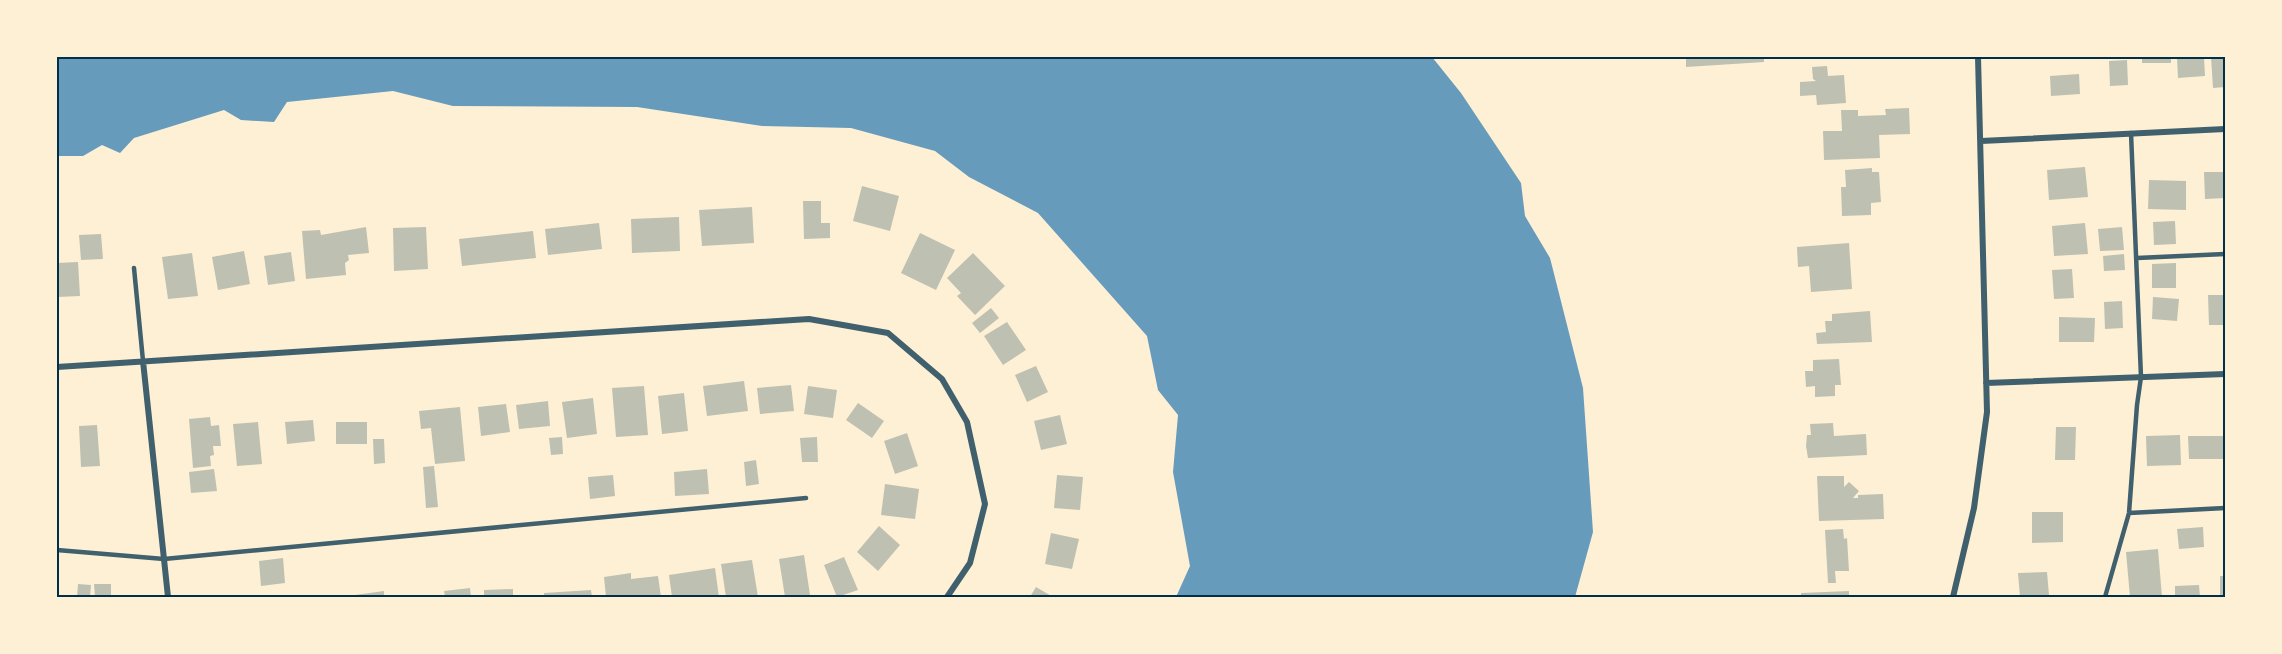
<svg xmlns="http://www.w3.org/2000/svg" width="2282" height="654" viewBox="0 0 2282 654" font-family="'Source Sans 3',sans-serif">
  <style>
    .water { fill: #669bbc }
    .building { fill: #bec0b2 }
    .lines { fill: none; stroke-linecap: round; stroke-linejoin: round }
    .service { stroke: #3f606c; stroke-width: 4.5 }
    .minor { stroke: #3f606c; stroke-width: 6 }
    .neatline { fill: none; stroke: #003049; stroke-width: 2 }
  </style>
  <rect width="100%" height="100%" fill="#fdf0d5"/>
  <path class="water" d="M 57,57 L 1432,57 L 1461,93 L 1521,183 L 1525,216 L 1550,258 L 1583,388 L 1593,532 L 1575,597 L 1176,597 L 1190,566 L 1173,472 L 1178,415 L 1158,390 L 1147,336 L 1038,213 L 969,177 L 935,151 L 851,128 L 762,126 L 637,107 L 453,106 L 393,91 L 287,102 L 274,122 L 241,120 L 224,110 L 134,138 L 120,153 L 102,145 L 83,156 L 57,156 Z"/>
  <path class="building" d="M 1686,57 L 1764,57 L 1764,62 L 1686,67 Z
    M 2142,57 L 2171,57 L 2171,63 L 2142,63 Z
    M 2177,57 L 2204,57 L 2205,76 L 2178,78 Z
    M 2211,57 L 2225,57 L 2225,87 L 2213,88 Z
    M 2127,60 L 2128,85 L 2110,86 L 2109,61 Z
    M 1827,66 L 1828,76 L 1844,75 L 1846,103 L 1817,105 L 1816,95 L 1800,96 L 1800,82 L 1816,81 L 1813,79 L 1812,67 Z
    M 2079,74 L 2080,94 L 2051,96 L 2050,76 Z
    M 1909,108 L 1910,134 L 1879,135 L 1880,158 L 1824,160 L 1823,131 L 1842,131 L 1841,110 L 1858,110 L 1858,116 L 1886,115 L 1885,109 Z
    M 2085,167 L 2088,197 L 2049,200 L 2047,170 Z
    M 1872,168 L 1872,172 L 1879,172 L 1881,202 L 1871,203 L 1871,215 L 1842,216 L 1841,187 L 1846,187 L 1845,170 Z
    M 2204,172 L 2225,172 L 2225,198 L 2205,199 Z
    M 2149,180 L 2186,181 L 2186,210 L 2148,209 Z
    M 862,186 L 899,196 L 890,231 L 853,221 Z
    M 803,201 L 821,201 L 821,223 L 830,223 L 830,238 L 804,239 Z
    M 752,207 L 754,243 L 702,246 L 699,210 Z
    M 679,217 L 680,251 L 632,253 L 631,219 Z
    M 2175,221 L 2176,244 L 2154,245 L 2153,222 Z
    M 599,223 L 602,249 L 548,255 L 545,229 Z
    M 2085,223 L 2088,254 L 2054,256 L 2052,226 Z
    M 366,227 L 369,253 L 348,255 L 349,260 L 345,263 L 346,275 L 306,279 L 302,231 L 320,230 L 321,235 Z
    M 426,227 L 428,269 L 394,271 L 393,228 Z
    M 2122,227 L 2124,250 L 2100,251 L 2098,229 Z
    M 533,231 L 536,258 L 462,266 L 459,239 Z
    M 920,233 L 955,250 L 936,290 L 901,273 Z
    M 101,234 L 103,259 L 81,260 L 79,235 Z
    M 1849,243 L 1852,289 L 1811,292 L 1809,266 L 1798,267 L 1797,247 Z
    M 244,251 L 250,284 L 218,290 L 212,257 Z
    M 291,252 L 295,281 L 268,285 L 264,256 Z
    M 192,253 L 198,296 L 168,299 L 162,257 Z
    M 973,253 L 1005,286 L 975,315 L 957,296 L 961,293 L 947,278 Z
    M 2124,254 L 2125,270 L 2104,271 L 2103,256 Z
    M 78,262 L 80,296 L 57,297 L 57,263 Z
    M 2176,263 L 2176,288 L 2152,288 L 2152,264 Z
    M 2072,269 L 2074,298 L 2054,299 L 2052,270 Z
    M 2208,295 L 2225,295 L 2225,325 L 2209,325 Z
    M 2153,297 L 2179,299 L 2177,321 L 2152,319 Z
    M 2122,301 L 2123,328 L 2105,329 L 2104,302 Z
    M 991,308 L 999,318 L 980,333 L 972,323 Z
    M 1870,311 L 1872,342 L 1817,344 L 1816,333 L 1826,332 L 1825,321 L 1832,321 L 1832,314 Z
    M 2059,317 L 2095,318 L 2094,342 L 2059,342 Z
    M 1007,322 L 1026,350 L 1003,365 L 984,336 Z
    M 1839,359 L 1841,385 L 1835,385 L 1835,396 L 1815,397 L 1815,386 L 1806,387 L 1805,371 L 1813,371 L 1813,360 Z
    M 1036,366 L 1048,392 L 1027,402 L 1015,375 Z
    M 744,381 L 748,411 L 707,416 L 703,386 Z
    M 791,385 L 794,411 L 760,414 L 757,388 Z
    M 644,386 L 648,435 L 616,437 L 612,388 Z
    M 808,386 L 837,390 L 833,418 L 804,414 Z
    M 684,393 L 688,431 L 662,434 L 658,396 Z
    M 593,398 L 597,434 L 567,438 L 562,402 Z
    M 548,401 L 550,426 L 519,429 L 516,405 Z
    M 858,403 L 884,421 L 872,438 L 846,420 Z
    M 506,404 L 510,432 L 481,436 L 478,407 Z
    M 460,407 L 465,461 L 435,464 L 431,428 L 421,429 L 419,411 Z
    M 1060,415 L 1067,444 L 1041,450 L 1034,421 Z
    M 210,417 L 211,426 L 219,425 L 221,446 L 213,446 L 214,455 L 210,456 L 211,466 L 193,468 L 189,419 Z
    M 313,420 L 315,441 L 287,444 L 285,422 Z
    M 258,422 L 262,464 L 237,466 L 233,424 Z
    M 336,422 L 367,422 L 367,444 L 336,444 Z
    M 1833,423 L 1834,436 L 1866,434 L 1867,455 L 1808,458 L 1806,446 L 1807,435 L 1811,435 L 1810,424 Z
    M 97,425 L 100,466 L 81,467 L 79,426 Z
    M 2056,427 L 2076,427 L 2075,460 L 2055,460 Z
    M 907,433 L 918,466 L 895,474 L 884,441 Z
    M 2180,435 L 2181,465 L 2147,466 L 2146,436 Z
    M 2188,436 L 2225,436 L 2225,459 L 2189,459 Z
    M 562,437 L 563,454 L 551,455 L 549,438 Z
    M 817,437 L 818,462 L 802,462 L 800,438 Z
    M 373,439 L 384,439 L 385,463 L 374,464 Z
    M 756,460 L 759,484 L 746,486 L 744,462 Z
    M 434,466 L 438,507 L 426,508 L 423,467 Z
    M 214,469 L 217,491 L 191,493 L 189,472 Z
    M 707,469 L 709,494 L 675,496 L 674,472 Z
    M 613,475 L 615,496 L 590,499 L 588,477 Z
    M 1057,475 L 1083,477 L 1080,510 L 1054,508 Z
    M 1817,476 L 1844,476 L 1844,487 L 1849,482 L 1859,491 L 1853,498 L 1858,498 L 1858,495 L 1883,494 L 1884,519 L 1819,521 Z
    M 885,484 L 919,489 L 915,519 L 881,515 Z
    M 2032,512 L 2063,512 L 2063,542 L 2032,543 Z
    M 879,526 L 900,545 L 878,571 L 857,552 Z
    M 2203,527 L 2204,547 L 2179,549 L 2177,529 Z
    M 1843,529 L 1844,539 L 1847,538 L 1849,571 L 1835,571 L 1836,583 L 1828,583 L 1825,530 Z
    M 1051,533 L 1079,539 L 1072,569 L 1045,564 Z
    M 2158,549 L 2162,597 L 2130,597 L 2126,552 Z
    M 804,555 L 810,595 L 785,597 L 779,559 Z
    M 844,557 L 858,590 L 837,597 L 824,565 Z
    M 283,558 L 285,583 L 261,586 L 259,561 Z
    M 752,560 L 758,597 L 726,597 L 721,564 Z
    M 715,568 L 719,597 L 672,597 L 669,575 Z
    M 2047,572 L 2049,595 L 2020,597 L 2018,573 Z
    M 631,573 L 631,579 L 658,576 L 661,597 L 606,597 L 604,577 Z
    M 2220,576 L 2225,576 L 2225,597 L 2220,597 Z
    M 78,584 L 91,585 L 90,597 L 77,597 Z
    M 94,584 L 111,584 L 111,597 L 95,597 Z
    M 2199,585 L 2200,597 L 2175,597 L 2175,586 Z
    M 1036,587 L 1053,597 L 1030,597 Z
    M 470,588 L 471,597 L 445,597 L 444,591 Z
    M 513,589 L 513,597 L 484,597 L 484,590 Z
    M 591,590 L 592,597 L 544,597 L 544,593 Z
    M 384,591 L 384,597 L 348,597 L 348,596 Z
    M 1849,591 L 1849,597 L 1801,597 L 1801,593 Z"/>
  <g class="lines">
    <path class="service" d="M 2137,258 L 2225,254
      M 134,268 L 143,361
      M 2129,513 L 2225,508
      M 57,550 L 164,559 L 806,498
      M 2105,597 L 2129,513 L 2137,405 L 2141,377 L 2131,133"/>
    <path class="minor" d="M 1981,141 L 2225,129
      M 143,361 L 168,597
      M 57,367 L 809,319 L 888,333 L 942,379 L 967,422 L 985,504 L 970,563 L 947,597
      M 1986,383 L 2225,374
      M 1953,597 L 1974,508 L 1987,412 L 1978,57"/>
  </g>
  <rect width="2282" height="654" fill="none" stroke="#fdf0d5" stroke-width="117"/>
  <rect x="58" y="58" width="2166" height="538" class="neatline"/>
</svg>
